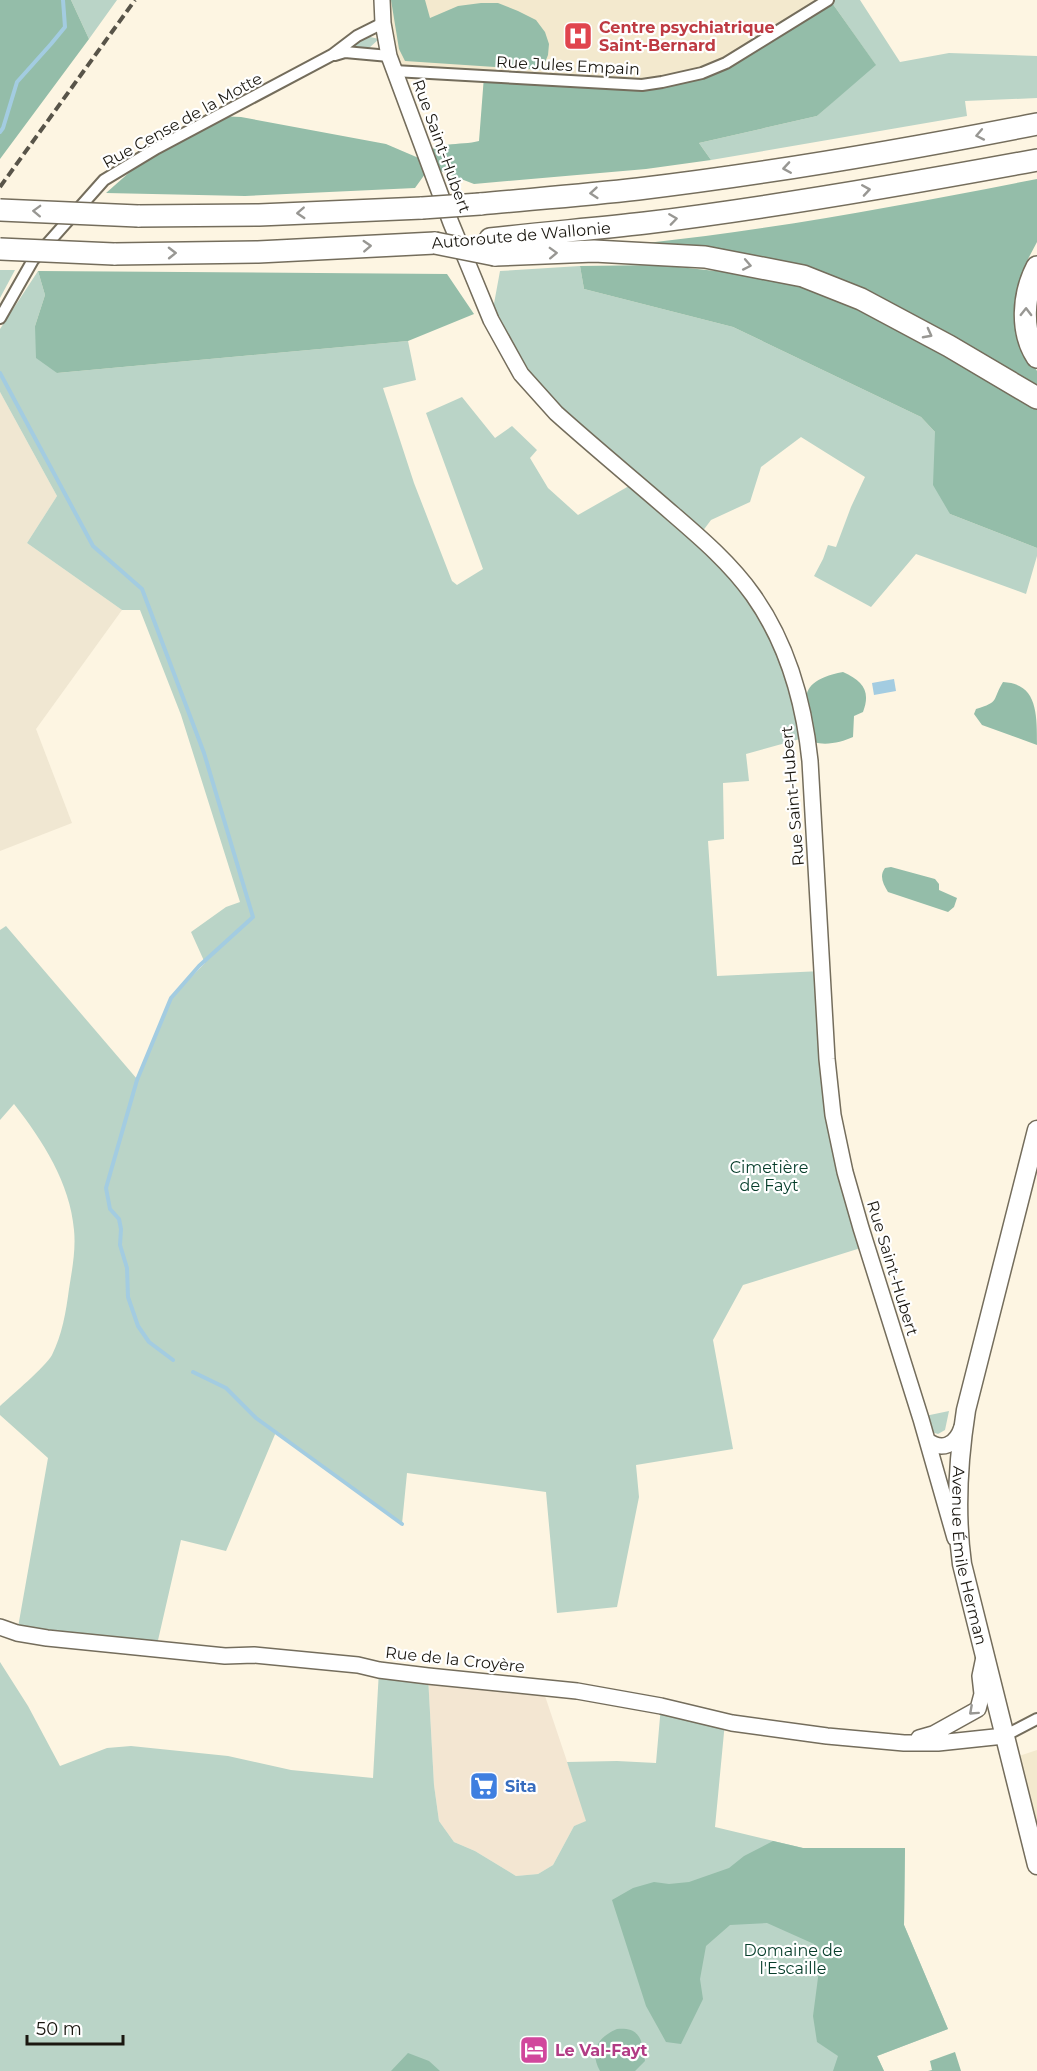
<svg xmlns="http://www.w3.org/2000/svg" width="1037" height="2071" viewBox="0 0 1037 2071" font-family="Montserrat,sans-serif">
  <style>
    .commercial { fill: #f3e6d2 }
    .industrial { fill: #f0e7d2 }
    .built { fill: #f3e9ce }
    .green { fill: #bad4c7 }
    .forest { fill: #94bda9 }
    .water { fill: #a3cce1 }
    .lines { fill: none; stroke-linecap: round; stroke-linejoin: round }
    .stream { stroke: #a3cce1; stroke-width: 4 }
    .street-casing { stroke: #746d5c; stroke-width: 14 }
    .secondary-casing { stroke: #746d5c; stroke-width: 18 }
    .primary-casing { stroke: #746d5c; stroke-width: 21 }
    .highway-casing { stroke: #746d5c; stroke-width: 24 }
    .street { stroke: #fff; stroke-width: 10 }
    .secondary { stroke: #fff; stroke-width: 15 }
    .primary { stroke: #fff; stroke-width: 18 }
    .highway { stroke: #fff; stroke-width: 21 }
    .rail { stroke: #585449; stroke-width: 4; stroke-dasharray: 9 4.5; stroke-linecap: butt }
    .highway-bridge-casing { stroke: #746d5c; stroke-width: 24; stroke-linecap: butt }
    .highway-bridge { stroke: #fff; stroke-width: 21 }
    .oneway { stroke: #989793 }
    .labels { text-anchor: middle; stroke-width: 4.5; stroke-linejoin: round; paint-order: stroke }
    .health-label { font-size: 16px; font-weight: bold; fill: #be3a42; stroke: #fff; text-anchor: start }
    .street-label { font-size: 16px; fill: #1a1710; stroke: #fff }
    .park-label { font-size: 16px; fill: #053d2a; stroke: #fff }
    .shop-label { font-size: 16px; font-weight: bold; fill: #366cbe; stroke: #fff; text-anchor: start }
    .hotel-label { font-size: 16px; font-weight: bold; fill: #b23c85; stroke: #fff; text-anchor: start }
  </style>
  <rect width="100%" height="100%" fill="#fdf5e2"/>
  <path class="commercial" d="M 428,1676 L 542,1687 L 587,1821 L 574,1826 L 553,1865 L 538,1874 L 516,1876 L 475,1851 L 454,1842 L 439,1821 L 434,1785 Z"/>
  <path class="industrial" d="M 0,392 L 57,496 L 27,543 L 122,610 L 36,729 L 72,823 L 0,851 Z"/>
  <path class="built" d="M 382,0 L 828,0 L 726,63 L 662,82 L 394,71 Z
    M 1037,1750 L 1037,1825 L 1019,1756 Z"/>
  <path class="green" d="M 71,0 L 117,0 L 89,39 Z
    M 830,0 L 860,0 L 900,62 L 949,53 L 1037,56 L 1037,98 L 965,101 L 967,116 L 711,160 L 699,143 L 817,116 L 875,64 Z
    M 366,36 L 379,39 L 369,48 L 355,48 L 353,44 Z
    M 580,266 L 584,289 L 733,327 L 921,417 L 935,432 L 950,514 L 1037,548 L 1037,556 L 1026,594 L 916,554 L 871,607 L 814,576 L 823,559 L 828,545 L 836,547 L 851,507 L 865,477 L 801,437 L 761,467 L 750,502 L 711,520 L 699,536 L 762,608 L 807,737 L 746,754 L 749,781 L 723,783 L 724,839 L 708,841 L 717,976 L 822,971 L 829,1088 L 867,1246 L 743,1285 L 713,1340 L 733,1449 L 636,1465 L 639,1497 L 617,1607 L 557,1613 L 546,1492 L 407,1473 L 402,1524 L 276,1432 L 226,1551 L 181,1540 L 156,1649 L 17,1633 L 48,1458 L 0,1415 L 0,1406 C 12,1395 45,1367 52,1355 C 62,1335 66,1312 69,1289 C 72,1270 76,1250 74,1230 C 70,1183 43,1141 14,1104 L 0,1120 L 0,930 L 6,926 L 137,1079 L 171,998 L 205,963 L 191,932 L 226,907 L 240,902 L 181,715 L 140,610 L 122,610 L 27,543 L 57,496 L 0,392 L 0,329 L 38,271 L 45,295 L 35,326 L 57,373 L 408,341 L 416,380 L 383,388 L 414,483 L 452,581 L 457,585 L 483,569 L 426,413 L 462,397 L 495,438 L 512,426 L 537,450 L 530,458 L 548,488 L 578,515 L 636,482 L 556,413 L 491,320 L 500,271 Z
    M 0,270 L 15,270 L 0,298 Z
    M 949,1411 L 945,1430 L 938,1434 L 932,1432 L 925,1416 Z
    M 0,1662 L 28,1706 L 60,1766 L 107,1748 L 131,1746 L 228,1756 L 291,1770 L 373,1778 L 379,1670 L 428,1676 L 434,1785 L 439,1821 L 454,1842 L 475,1851 L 516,1876 L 538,1874 L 553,1865 L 574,1826 L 586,1821 L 567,1762 L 617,1761 L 656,1763 L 661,1706 L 725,1722 L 715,1827 L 803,1848 L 905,1848 L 904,1925 L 948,2029 L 877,2056 L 884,2071 L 0,2071 Z"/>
  <path class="forest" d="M 0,0 L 71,0 L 89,39 L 0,159 Z
    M 391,0 L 425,0 L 430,18 L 458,6 L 481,3 L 498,3 L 518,11 L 536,20 L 545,32 L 549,44 L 548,55 L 542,70 L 405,61 L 399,49 Z
    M 830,0 L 876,65 L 817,116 L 699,143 L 711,160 L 646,169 L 474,184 L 430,167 L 415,188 L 245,196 L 106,193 L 157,148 L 217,116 L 241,117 L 386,144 L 421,159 C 432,140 461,146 479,141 L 484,76 L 642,85 L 702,73 Z
    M 1037,179 L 1037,242 L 1028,259 L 1018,287 L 1018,322 L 1028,356 L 1037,371 L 1037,388 L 926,323 L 707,249 L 647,243 C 778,229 908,204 1037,179 Z
    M 660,265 L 725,272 L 798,285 L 855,307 L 944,354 L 1037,410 L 1037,548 L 950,514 L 933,485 L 935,432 L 921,417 L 733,327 L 584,289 L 580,266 Z
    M 38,271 L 447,274 L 474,314 L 408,341 L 57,373 L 36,358 L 35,326 L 45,295 Z
    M 843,672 C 863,681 871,691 863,712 L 854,716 L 853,737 C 842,742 826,746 814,742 C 805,702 793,682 843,672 Z
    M 1003,682 C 1037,684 1037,712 1037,745 L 982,725 L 974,714 L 976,709 C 1000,702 992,700 1003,682 Z
    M 891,867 L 935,879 L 939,884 L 939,890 L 957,898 L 954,907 L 948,912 L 888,892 C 883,884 879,876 885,868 Z
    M 773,1841 L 803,1848 L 905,1848 L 904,1925 L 948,2029 L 877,2056 L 884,2071 L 833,2071 L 838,2056 L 817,2042 L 813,2016 L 819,1970 L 814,1944 L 767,1923 L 730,1925 L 706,1946 L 700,1979 L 703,1999 L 681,2044 L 666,2042 L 646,2006 L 612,1900 L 633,1888 L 654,1882 L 669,1884 L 689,1882 L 729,1868 L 744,1856 Z
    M 617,2029 C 642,2027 642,2042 645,2061 L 635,2071 L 600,2071 C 589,2051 598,2037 617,2029 Z
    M 955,2052 L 961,2071 L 928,2071 L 932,2070 L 930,2061 Z
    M 408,2053 L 429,2061 L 440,2071 L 391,2071 Z"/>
  <path class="water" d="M 894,679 L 896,691 L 874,695 L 872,683 Z"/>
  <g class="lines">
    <path class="stream" d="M 0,132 L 3,128 L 17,82 L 51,44 L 65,27 L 63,0
      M 0,373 L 93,546 L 142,589 L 204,753 L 253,917 L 199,966 L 171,998 L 137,1080 L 106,1188 L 110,1209 L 119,1219 L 121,1229 L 120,1245 L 127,1268 L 128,1297 L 138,1326 L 149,1342 L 173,1360
      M 193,1372 L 226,1388 L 256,1418 L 402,1524"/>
    <g class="street-casing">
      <path id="street" d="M 335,55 L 345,52 L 389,56
        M 394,71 L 642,85 L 662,82 L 702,73 L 726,63 L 828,0
        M 0,318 L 33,260 L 104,180 L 157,148 L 332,55 L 357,36 L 383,23
        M 1004,1736 L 1037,1719"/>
    </g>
    <g class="secondary-casing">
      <path id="secondary" d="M 382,0 L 383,23 L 389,56 L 451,223 L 491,320 L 521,374 L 556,413 C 595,448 634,480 673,514 C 702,539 731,564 753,595 C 787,643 804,703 810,761 L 827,1059 L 833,1115 L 845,1172 L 861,1228 L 921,1419 L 955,1538
        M 927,1440 C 942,1452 956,1445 962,1427
        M 0,1627 L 17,1633 L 47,1638 L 225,1656 L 254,1655 L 358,1665 L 379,1670 L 428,1676 L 577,1691 L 661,1706 L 732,1723 L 827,1736 L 904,1743 L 938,1743 L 1004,1736
        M 919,1738 L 933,1734 L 978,1709 L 982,1694 L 980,1676 L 984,1657"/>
    </g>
    <g class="primary-casing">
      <g id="primary">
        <path id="s1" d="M 1037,1130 L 966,1410 C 958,1461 955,1513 962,1564 L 1037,1865"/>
      </g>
    </g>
    <g class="highway-casing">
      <path id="highway" d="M 480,204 C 533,199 585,195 638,189 C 772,173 905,150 1037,124
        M 138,216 L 259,215 L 422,208
        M 490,239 C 541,233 593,229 645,223 C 776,207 907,184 1037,160
        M 114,254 L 258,252 L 435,243
        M 495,255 L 594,251 L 705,257 L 803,276 L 861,299 L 949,346 L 1037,398
        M 1037,267 C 1023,294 1020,331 1037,357"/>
    </g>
    <use href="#street" class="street"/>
    <use href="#secondary" class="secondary"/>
    <use href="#primary" class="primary"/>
    <use href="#highway" class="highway"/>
    <path class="rail" d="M 0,187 L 135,0"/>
    <g class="highway-bridge-casing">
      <path id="highway-bridge" d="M 422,208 L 480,204
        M 0,210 L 138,216
        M 435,243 L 495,255
        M 0,249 L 114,254"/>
    </g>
    <use href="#highway-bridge" class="highway-bridge"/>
  </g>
  <defs><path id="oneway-chevron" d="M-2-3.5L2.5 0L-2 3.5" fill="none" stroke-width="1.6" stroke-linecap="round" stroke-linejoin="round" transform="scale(1.5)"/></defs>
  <g class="oneway">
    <use href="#oneway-chevron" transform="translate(980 135) rotate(169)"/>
    <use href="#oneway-chevron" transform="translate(787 168) rotate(171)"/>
    <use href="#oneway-chevron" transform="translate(866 190) rotate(-9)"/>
    <use href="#oneway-chevron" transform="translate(594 193) rotate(175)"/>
    <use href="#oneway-chevron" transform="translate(37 211) rotate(-178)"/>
    <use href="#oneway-chevron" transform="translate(301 213) rotate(177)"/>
    <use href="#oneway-chevron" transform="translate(673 219) rotate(-8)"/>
    <use href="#oneway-chevron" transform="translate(367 246) rotate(-3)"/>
    <use href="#oneway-chevron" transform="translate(172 253) rotate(-1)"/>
    <use href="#oneway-chevron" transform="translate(553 253) rotate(-2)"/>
    <use href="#oneway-chevron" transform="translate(747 265) rotate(11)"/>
    <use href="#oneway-chevron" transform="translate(1026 312) rotate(-89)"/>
    <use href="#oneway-chevron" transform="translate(928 334) rotate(28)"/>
    <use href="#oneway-chevron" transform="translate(973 1711) rotate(138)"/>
  </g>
  <defs>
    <g id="hospital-square" transform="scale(1.5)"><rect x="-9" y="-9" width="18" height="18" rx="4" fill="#e0444e" stroke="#fff"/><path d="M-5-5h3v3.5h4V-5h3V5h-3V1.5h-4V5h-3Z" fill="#fff"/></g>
    <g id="supermarket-square" transform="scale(1.5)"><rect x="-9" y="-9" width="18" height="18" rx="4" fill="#3f7fe0" stroke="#fff"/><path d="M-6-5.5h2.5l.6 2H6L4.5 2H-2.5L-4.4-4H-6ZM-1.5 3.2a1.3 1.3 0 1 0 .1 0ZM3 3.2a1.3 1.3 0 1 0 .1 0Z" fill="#fff"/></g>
    <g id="hotel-square" transform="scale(1.5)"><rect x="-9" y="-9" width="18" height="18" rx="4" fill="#d1479c" stroke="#fff"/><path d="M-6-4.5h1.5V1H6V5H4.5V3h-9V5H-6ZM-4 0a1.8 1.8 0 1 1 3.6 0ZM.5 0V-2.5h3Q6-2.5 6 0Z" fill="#fff"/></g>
  </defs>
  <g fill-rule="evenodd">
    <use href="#hospital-square" x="578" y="36"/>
    <use href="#supermarket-square" x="484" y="1786"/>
    <use href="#hotel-square" x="534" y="2050"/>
  </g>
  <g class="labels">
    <g class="health-label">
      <text x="599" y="33">Centre psychiatrique<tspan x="599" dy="18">Saint-Bernard</tspan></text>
    </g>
    <g class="street-label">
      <text transform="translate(568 65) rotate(3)" y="6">Rue Jules Empain</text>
      <text transform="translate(182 120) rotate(-29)" y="6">Rue Cense de la Motte</text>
      <text transform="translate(442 146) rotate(70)" y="6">Rue Saint-Hubert</text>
      <text transform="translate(521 235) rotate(-5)" y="6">Autoroute de Wallonie</text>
      <text transform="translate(792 796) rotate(-95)" y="6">Rue Saint-Hubert</text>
      <text transform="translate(893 1268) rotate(73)" y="6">Rue Saint-Hubert</text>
      <text dy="6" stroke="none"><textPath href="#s1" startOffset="436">Avenue Émile Herman</textPath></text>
      <text transform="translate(455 1659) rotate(6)" y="6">Rue de la Croyère</text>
    </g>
    <g class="park-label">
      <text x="769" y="1173">Cimetière<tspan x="769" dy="18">de Fayt</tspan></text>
      <text x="793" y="1956">Domaine de<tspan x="793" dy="18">l'Escaille</tspan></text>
    </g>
    <g class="shop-label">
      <text x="505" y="1792">Sita</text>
    </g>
    <g class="hotel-label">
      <text x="555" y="2056">Le Val-Fayt</text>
    </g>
  </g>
  <path d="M27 2035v9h96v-9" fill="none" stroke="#1a1710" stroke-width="3"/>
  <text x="36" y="2035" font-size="18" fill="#1a1710" stroke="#ffffff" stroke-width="4.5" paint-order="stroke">50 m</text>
</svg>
